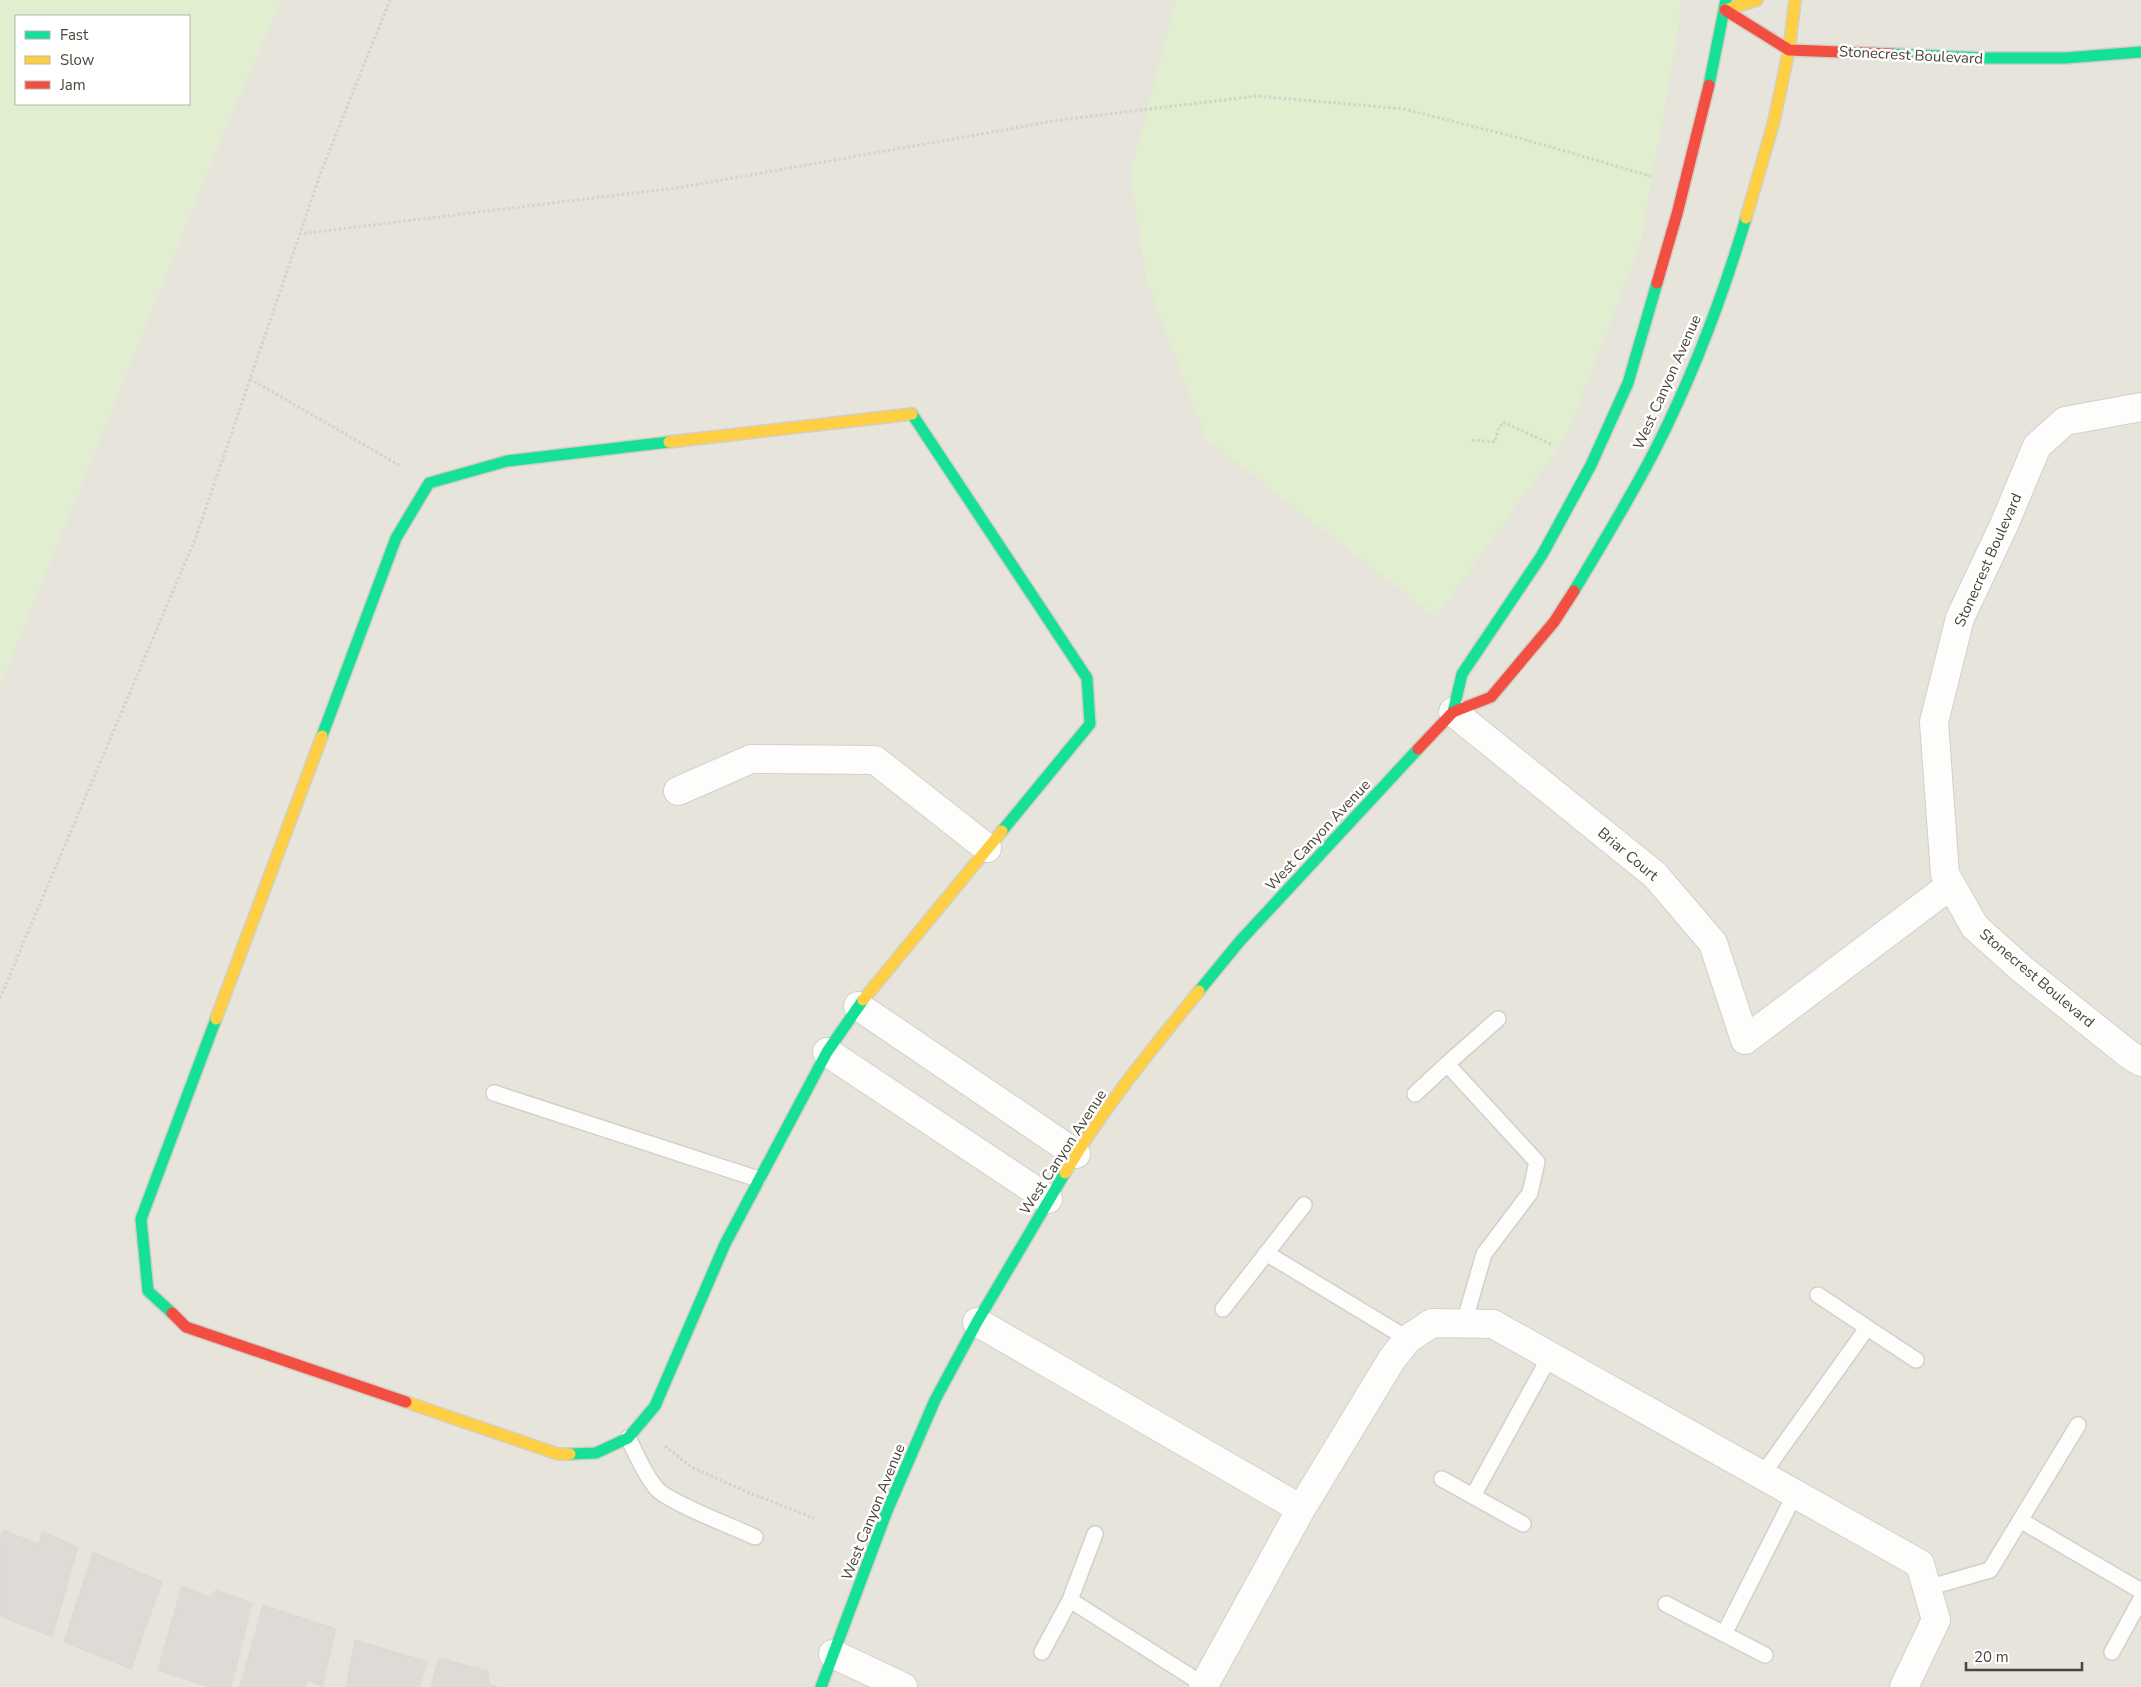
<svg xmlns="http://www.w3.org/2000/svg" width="2141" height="1687" viewBox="0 0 2141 1687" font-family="'Nunito Sans',sans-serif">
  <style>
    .residential { fill: #e7e4dc }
    .green { fill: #e1eecf; fill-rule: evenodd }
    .building { fill: #dedbd6; stroke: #dcd9d4 }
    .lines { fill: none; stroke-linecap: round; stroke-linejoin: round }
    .lane-casing { stroke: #d2d0cb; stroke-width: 18 }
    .street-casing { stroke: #d2d0cb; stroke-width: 30 }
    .fast-casing { stroke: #d3cfc5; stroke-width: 14 }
    .slow-casing { stroke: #d3cfc5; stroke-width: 14 }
    .jam-casing { stroke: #d3cfc5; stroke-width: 14 }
    .path { stroke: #d3d2cc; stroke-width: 3; stroke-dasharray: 2.5 2.5; stroke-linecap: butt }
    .lane { stroke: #fdfdfc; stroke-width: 15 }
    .street { stroke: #fdfdfc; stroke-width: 28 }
    .fast { stroke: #16e098; stroke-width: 11 }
    .slow { stroke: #ffcf43; stroke-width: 11 }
    .jam { stroke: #f24e42; stroke-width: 11 }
    .labels { text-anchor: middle; stroke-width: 5; stroke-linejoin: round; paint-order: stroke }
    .street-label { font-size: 15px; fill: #4b4439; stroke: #fff }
  </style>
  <rect width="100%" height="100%" fill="#f4f2ee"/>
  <path class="residential" d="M 281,0 L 2141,0 L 2141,1687 L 0,1687 L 0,685 L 223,133 Z"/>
  <path class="green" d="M 0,0 L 281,0 L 223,133 L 0,685 ZM 16,16 L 189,16 L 189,104 L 16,104 Z
    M 1176,0 L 1681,0 L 1677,39 L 1640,246 L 1566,437 L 1436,617 L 1206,439 L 1147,282 L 1130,175 Z"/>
  <path class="building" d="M 3,1530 L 38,1544 L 43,1532 L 78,1547 L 52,1637 L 0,1616 L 0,1541 Z
    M 93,1552 L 162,1582 L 131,1669 L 64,1642 Z
    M 182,1586 L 210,1597 L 216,1590 L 252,1603 L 231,1687 L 209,1687 L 158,1670 Z
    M 263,1605 L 336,1629 L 322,1687 L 307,1680 L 306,1687 L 240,1687 Z
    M 355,1640 L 428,1662 L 419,1687 L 346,1687 Z
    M 439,1658 L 488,1671 L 489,1684 L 498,1687 L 431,1687 Z"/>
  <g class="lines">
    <g class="lane-casing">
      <path id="lane" d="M 1447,1064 L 1498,1019
        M 494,1093 L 758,1179
        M 1415,1094 L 1447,1064 L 1537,1162 L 1530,1193 L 1484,1254 L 1464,1323
        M 1266,1253 L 1408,1339
        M 1818,1295 L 1916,1360
        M 1223,1309 L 1304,1205
        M 628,1438 C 637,1455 644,1474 657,1489 C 670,1503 734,1527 755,1537
        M 1762,1475 L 1867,1328
        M 1442,1479 L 1523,1524
        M 1473,1496 L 1550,1356
        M 2020,1520 L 2141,1591
        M 1927,1588 L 1990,1570 L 2078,1425
        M 1070,1600 L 1204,1685
        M 1666,1604 L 1765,1655
        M 1724,1634 L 1795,1494
        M 1042,1652 L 1070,1600 L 1095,1534
        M 2112,1652 L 2141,1599"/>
    </g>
    <g class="street-casing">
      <path id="street" d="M 2141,407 L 2065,421 L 2037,446 L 2004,525 L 1960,618 L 1934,722 L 1945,874 L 1975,927 L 2022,969 L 2131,1056 L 2141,1062
        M 1453,712 L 1655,875 L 1713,943 L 1745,1040 L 1951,885
        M 678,791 L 751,759 L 875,760 L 987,848
        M 858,1006 L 1076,1154
        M 827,1052 L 1048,1199
        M 977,1322 L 1301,1509 L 1392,1359 L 1408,1339 L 1432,1323 L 1493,1324 L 1920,1564 L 1936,1620 L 1904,1687
        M 833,1654 L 903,1687
        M 1203,1687 L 1301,1509"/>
    </g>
    <g class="fast-casing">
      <path id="fast" d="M 1892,54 L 1984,58 L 2065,58 L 2141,52
        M 1709,85 L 1726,0
        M 912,414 L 1087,678 L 1090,724 L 1002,831
        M 1574,591 C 1602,544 1631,497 1656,448 C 1693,375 1723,296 1746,218
        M 1453,712 L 1462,674 L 1542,555 L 1591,465 L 1628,383 L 1657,283
        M 322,736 L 396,538 L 429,483 L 507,461 L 669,442
        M 1199,991 L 1240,941 L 1418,749
        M 172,1313 L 148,1291 L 141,1219 L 216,1019
        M 570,1454 L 596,1453 L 628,1438 L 655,1406 L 725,1244 L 827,1052 L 863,1000
        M 821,1687 L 887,1511 L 935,1400 L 977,1322 L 1065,1173"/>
    </g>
    <g class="slow-casing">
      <path id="slow" d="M 1725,10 L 1757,0
        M 1746,218 L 1774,121 L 1789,50 L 1795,0
        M 669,442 L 912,414
        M 863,1000 L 1002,831
        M 216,1019 L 322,736
        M 1065,1173 C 1103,1108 1152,1049 1199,991
        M 406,1402 L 558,1454 L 570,1454"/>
    </g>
    <g class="jam-casing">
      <path id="jam" d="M 1725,10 L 1789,50 L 1892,54
        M 1657,283 L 1677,214 L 1709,85
        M 1418,749 L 1453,712 L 1491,697 L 1554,622 L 1574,591
        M 172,1313 L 186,1327 L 406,1402"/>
    </g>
    <path class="path" d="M 299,234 L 683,187 L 1060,120 L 1256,96 L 1404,109 L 1523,139 L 1651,176
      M 250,379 L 399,465
      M 1472,440 L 1495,442 L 1498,430 L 1503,422 L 1551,444
      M 0,998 L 196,537 L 321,172 L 390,0
      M 665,1446 L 691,1467 L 750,1493 L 814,1518"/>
    <use href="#lane" class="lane"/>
    <use href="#street" class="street"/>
    <use href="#fast" class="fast"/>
    <use href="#slow" class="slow"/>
    <use href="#jam" class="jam"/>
  </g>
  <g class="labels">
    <g class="street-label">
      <text transform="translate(1911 55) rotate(3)" y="5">Stonecrest Boulevard</text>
      <text transform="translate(1667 382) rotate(-66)" y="5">West Canyon Avenue</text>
      <text transform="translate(1988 560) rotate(-66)" y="5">Stonecrest Boulevard</text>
      <text transform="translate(1318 835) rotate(-47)" y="5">West Canyon Avenue</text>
      <text transform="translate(1628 854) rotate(40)" y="5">Briar Court</text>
      <text transform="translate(2037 978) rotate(40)" y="5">Stonecrest Boulevard</text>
      <text transform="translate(1063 1152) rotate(-57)" y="5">West Canyon Avenue</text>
      <text transform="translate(873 1512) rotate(-68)" y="5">West Canyon Avenue</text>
    </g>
  </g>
  <rect x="15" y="15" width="175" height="90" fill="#ffffff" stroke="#b7b4b0"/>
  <rect x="25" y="31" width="25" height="8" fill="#16e098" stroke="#b7b4b0"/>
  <text x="60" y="40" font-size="15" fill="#4b4439">Fast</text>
  <rect x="25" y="56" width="25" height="8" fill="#ffcf43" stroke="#b7b4b0"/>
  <text x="60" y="65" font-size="15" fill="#4b4439">Slow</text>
  <rect x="25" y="81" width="25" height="8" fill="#f24e42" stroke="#b7b4b0"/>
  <text x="60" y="90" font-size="15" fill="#4b4439">Jam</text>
  <path d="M1966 1662v8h116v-8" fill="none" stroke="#4b4439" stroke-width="2.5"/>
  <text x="1974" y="1662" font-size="15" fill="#4b4439" stroke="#ffffff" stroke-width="4" paint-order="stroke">20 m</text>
</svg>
